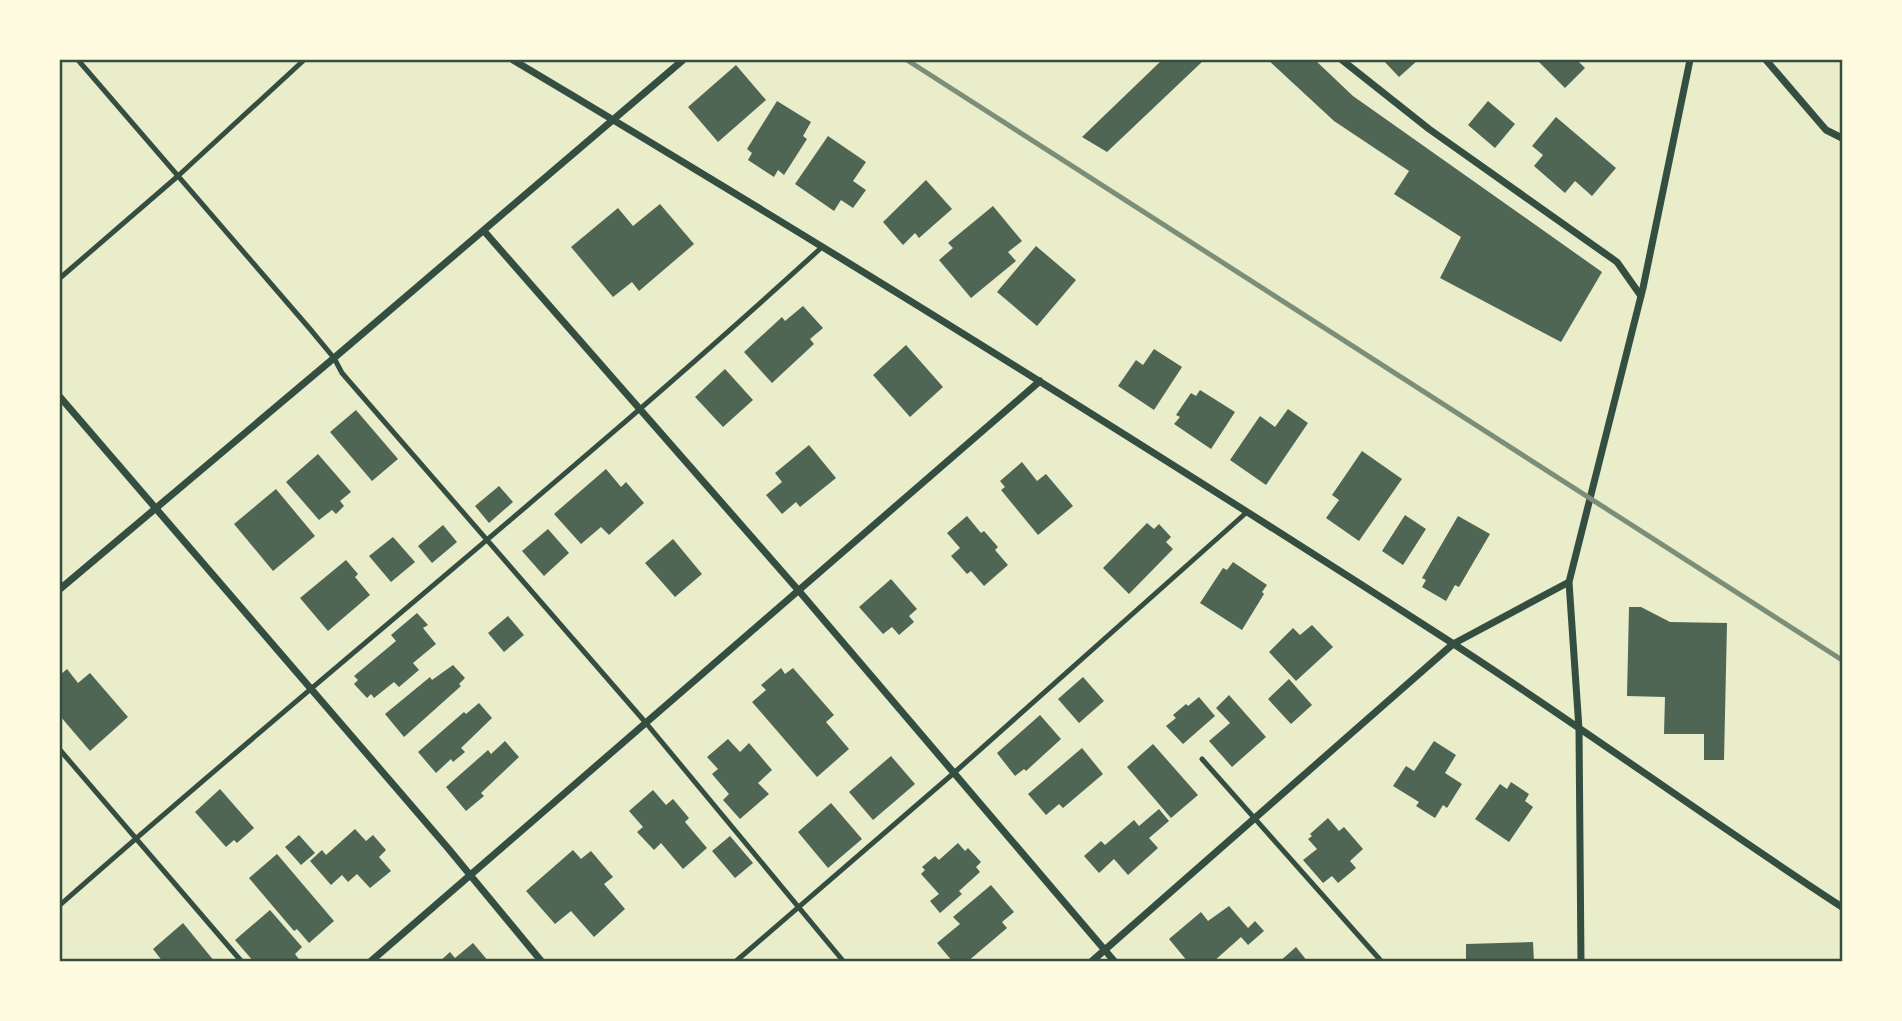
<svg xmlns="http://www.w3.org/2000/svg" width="1902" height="1021" viewBox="0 0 1902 1021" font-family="Poppins,sans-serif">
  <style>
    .building { fill: #4f6655 }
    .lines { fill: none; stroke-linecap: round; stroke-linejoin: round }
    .service { stroke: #344e41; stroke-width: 5 }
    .minor { stroke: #344e41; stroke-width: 7 }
    .rail { stroke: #7c8e77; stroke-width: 5 }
    .neatline { fill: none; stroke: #344e41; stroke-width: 2.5 }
  </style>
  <rect width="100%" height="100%" fill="#e9edc9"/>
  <path class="building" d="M 1162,60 L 1204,60 L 1107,152 L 1082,137 Z
    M 1268,60 L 1315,60 L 1353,96 L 1602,272 L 1561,342 L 1440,278 L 1461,237 L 1394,194 L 1409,171 L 1334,121 Z
    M 1383,60 L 1418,60 L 1399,77 Z
    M 1537,60 L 1577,60 L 1585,68 L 1565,88 Z
    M 736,65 L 766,100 L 718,142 L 688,107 Z
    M 777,101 L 811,122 L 803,136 L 807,139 L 784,175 L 778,170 L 774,177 L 748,160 L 752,153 L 747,149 Z
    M 1488,101 L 1515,124 L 1495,148 L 1468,125 Z
    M 1556,117 L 1616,168 L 1592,196 L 1575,181 L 1565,193 L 1534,166 L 1543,155 L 1532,146 Z
    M 828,136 L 866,162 L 853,181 L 866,190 L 853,208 L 841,200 L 834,211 L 795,184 Z
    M 926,180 L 952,209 L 919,238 L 915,233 L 903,245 L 883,222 Z
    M 660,204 L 694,244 L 639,291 L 632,282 L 613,297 L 571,247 L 618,208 L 633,226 Z
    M 993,206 L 1022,241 L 1008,252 L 1016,261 L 971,298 L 939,260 L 953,248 L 948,243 Z
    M 1036,246 L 1076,280 L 1037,326 L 997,292 Z
    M 803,306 L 823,328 L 810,339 L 814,344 L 772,383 L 744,352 L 782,317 L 785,321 Z
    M 906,345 L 943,387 L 910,417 L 873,375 Z
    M 1154,349 L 1182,367 L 1154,410 L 1118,386 L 1136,360 L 1143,365 Z
    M 725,369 L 753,400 L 723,427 L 695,397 Z
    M 1200,390 L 1235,412 L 1211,449 L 1174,424 L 1180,417 L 1176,415 L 1191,393 L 1196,396 Z
    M 1288,409 L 1308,423 L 1266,485 L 1230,460 L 1260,416 L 1275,427 Z
    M 356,410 L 398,459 L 372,481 L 330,432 Z
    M 809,445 L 836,478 L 800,507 L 796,502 L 782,514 L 766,495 L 782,482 L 775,473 Z
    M 1362,451 L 1402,479 L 1359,541 L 1326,518 L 1339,500 L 1332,495 Z
    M 318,454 L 351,492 L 340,501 L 344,506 L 336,514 L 332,510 L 319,520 L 286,482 Z
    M 1022,462 L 1037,481 L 1046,474 L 1073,506 L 1038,535 L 1001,490 L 1005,487 L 1000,481 Z
    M 606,469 L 621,487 L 626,482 L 644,503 L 609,535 L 601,527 L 581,544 L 554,514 Z
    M 499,486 L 513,502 L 489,523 L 475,506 Z
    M 276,489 L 315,536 L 273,571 L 234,524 Z
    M 1405,515 L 1426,529 L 1403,565 L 1382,551 Z
    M 967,516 L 981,533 L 984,531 L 998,547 L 995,550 L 1008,565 L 984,586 L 971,571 L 967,574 L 951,556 L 960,548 L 947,533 Z
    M 1458,516 L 1490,534 L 1459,587 L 1455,585 L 1446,601 L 1422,587 L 1426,580 L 1422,578 Z
    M 1147,523 L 1154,529 L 1159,524 L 1171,537 L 1166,542 L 1173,549 L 1129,594 L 1103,568 Z
    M 443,525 L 457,542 L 432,563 L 418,546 Z
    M 548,529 L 569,553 L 544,576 L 522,551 Z
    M 393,537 L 415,562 L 391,582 L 369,556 Z
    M 673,539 L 702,574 L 675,597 L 645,563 Z
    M 346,560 L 358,574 L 355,577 L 370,595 L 328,631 L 300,598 Z
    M 1233,562 L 1267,585 L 1262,592 L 1264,594 L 1242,630 L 1200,603 L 1223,568 L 1227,570 Z
    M 891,579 L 917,609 L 909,616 L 914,622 L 899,635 L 892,627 L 883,634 L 859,607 Z
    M 1629,607 L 1641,607 L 1670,622 L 1727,623 L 1724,760 L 1704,760 L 1704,734 L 1664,734 L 1665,697 L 1627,696 Z
    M 417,613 L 428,625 L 423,628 L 436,644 L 413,663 L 419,670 L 399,687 L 394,682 L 374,698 L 371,694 L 367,698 L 354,684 L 358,680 L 354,676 L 396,641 L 391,635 Z
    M 508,616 L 524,635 L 504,652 L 488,633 Z
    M 1312,625 L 1333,647 L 1296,681 L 1269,652 L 1293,628 L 1300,635 Z
    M 453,665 L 465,678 L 459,684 L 461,686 L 404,737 L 385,714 L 430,677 L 432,680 Z
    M 781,668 L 785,674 L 793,668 L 834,715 L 826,722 L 849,749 L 817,777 L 752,702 L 766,690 L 761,685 Z
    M 67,669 L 78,683 L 90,673 L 128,717 L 90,751 L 60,716 L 60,675 Z
    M 1083,677 L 1104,701 L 1079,723 L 1058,699 Z
    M 1289,679 L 1312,705 L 1291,724 L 1268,699 Z
    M 1229,695 L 1266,737 L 1232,767 L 1209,741 L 1230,723 L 1216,708 Z
    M 1199,697 L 1215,716 L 1183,744 L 1166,726 L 1176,718 L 1173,715 L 1186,704 L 1188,706 Z
    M 479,703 L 492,718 L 461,748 L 465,752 L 453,762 L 451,759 L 436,773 L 418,752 L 464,712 L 466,714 Z
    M 1040,715 L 1061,739 L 1026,771 L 1024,769 L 1015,776 L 997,753 Z
    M 728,739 L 740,752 L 749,743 L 772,770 L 758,783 L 769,794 L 740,819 L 723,800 L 729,794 L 712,774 L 718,769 L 707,757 Z
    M 505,741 L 519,757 L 481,793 L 484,796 L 466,811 L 446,787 L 488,750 L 491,754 Z
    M 1434,741 L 1456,755 L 1445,773 L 1462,784 L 1447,808 L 1443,805 L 1435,818 L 1416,806 L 1419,802 L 1393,786 L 1406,766 L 1414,771 Z
    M 1153,744 L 1198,795 L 1171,818 L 1127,767 Z
    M 1082,748 L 1103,774 L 1063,808 L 1059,804 L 1046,815 L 1028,794 Z
    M 891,756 L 915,784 L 873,820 L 849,792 Z
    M 1511,782 L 1529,794 L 1525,801 L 1533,807 L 1509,842 L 1475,819 L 1500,784 L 1507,789 Z
    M 220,789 L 254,828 L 237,843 L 234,840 L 226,847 L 195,812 Z
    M 653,790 L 666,805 L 673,799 L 689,818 L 685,822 L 707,848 L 683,869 L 661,843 L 654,850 L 637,832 L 643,827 L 629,811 Z
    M 831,803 L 862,839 L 828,868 L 798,832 Z
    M 1159,809 L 1169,821 L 1149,838 L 1158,848 L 1128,875 L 1114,859 L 1099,873 L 1084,856 L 1101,841 L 1105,845 L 1134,820 L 1139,826 Z
    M 1328,818 L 1339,831 L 1344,827 L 1363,849 L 1350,861 L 1356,868 L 1338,883 L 1332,876 L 1323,883 L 1303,860 L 1317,849 L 1308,839 L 1312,836 L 1310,834 Z
    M 355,829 L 366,841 L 373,835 L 386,850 L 379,857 L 391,871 L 370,888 L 357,874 L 348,882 L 342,875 L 331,885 L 310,861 L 322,850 L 326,855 Z
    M 299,835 L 315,853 L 301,865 L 285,847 Z
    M 730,836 L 753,863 L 735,878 L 712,851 Z
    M 958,843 L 965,851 L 968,848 L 981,862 L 976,867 L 980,872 L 959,891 L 962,894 L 940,913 L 930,901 L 939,894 L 921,874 L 925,870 L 922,867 L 935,856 L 939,860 Z
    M 573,850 L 581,859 L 591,851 L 613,877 L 604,884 L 625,909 L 594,937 L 571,911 L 555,924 L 526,891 Z
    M 277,854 L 334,921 L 309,943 L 297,929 L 294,931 L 249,878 Z
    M 991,885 L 1014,912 L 1002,922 L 1007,928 L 967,962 L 953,962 L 937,943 L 960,924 L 953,917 Z
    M 1229,906 L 1248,928 L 1255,921 L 1264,931 L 1248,945 L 1241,937 L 1213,962 L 1188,962 L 1169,939 L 1201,912 L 1208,921 Z
    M 270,910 L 302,947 L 295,954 L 301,962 L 254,962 L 235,940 Z
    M 183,923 L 215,962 L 163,962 L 153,949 Z
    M 1533,942 L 1534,962 L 1466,962 L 1466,944 Z
    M 473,943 L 489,962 L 439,962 L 450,952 L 455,958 Z
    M 1296,947 L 1308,962 L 1279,962 Z"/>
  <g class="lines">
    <path class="service" d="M 78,60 L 310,329 L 334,358 L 342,373 L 646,723 L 844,962
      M 60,278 L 178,176 L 304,60
      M 60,750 L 242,962
      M 1202,759 L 1382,962
      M 60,905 C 311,683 574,474 822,247
      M 735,962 L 955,772 L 1247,512"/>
    <path class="minor" d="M 513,60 C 829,248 1140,442 1449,641 C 1582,727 1710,821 1842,907
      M 1342,60 L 1429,129 L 1617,262 L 1641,296
      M 1766,60 L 1826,130 L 1842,138
      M 484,231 L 799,591 L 1115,962
      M 60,397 L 447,847 L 542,962
      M 60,589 L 334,358 L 683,60
      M 370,962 L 1040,381
      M 1091,962 L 1453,644 L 1569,582
      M 1581,962 L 1579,729 L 1569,582 L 1643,288 L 1690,60"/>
    <path class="rail" d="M 907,60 L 1842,660"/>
  </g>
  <rect width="1902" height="1021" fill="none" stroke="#fefae0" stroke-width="122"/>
  <rect x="61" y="61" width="1780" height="899" class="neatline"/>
</svg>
